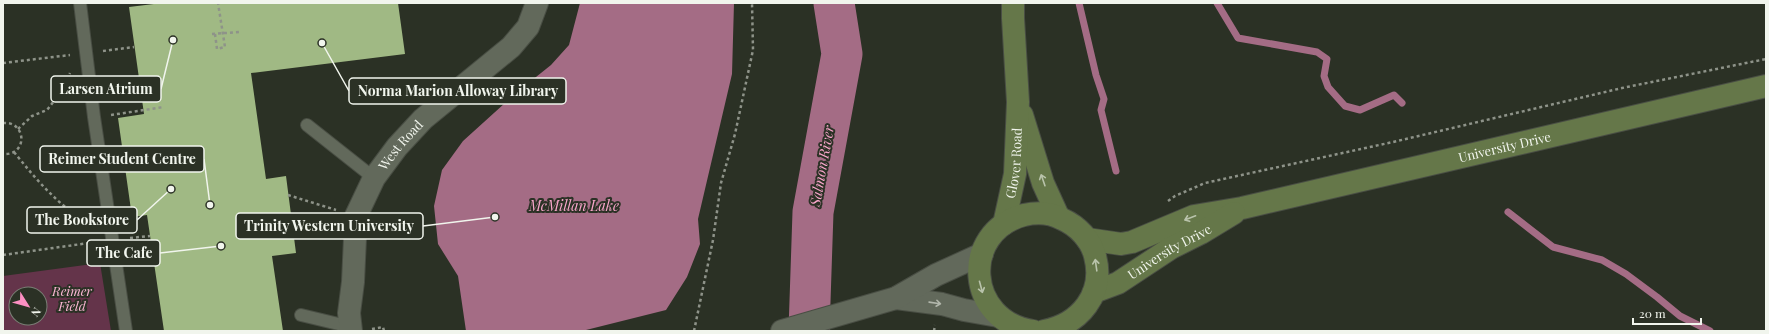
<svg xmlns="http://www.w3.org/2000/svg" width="1769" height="334" viewBox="0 0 1769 334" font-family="'Playfair Display',serif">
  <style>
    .green { fill: #64344a; fill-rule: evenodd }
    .water { fill: #a46c85 }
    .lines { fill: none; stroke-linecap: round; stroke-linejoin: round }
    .stream { stroke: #a46c85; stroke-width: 7 }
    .river { stroke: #a46c85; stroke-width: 41 }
    .building { fill: #a0b984 }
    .lane-casing { stroke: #494e44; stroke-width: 14 }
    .street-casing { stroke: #494e44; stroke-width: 24 }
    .secondary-casing { stroke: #494e44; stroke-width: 24 }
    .path { stroke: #8e9389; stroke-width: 2.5; stroke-dasharray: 3 3; stroke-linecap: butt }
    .lane { stroke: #62695b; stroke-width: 12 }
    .street { stroke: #62695b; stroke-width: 22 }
    .secondary { stroke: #657749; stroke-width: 22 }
    .oneway { stroke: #b9c3ab }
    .oneway2 { stroke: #b1b6ab }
    .labels { text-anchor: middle; stroke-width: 4; stroke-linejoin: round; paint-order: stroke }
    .street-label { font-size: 13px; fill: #f1f5ed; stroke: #2b3125 }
    .park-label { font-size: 13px; font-style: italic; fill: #fbb7d4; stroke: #2b3125 }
    .water-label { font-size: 14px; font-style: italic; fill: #f9a6cb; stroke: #2b3125 }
    .leader { fill: none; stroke: #f1f5ed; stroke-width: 1.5 }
    .callout-dot { fill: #f1f5ed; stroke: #2b3125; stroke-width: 1.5 }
    .callout { fill: #2b3125; stroke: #f1f5ed; stroke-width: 1.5 }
    .callout-label { font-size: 14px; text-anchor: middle; font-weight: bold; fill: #f1f5ed }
  </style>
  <rect width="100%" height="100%" fill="#2b3125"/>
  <path class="green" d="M 100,263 L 111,331 L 3,331 L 3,276 ZM 16,294 L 40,294 L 40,318 L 16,318 Z"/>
  <path class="water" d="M 580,3 L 734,3 L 732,74 L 698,219 L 700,244 L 687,277 L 666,310 L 582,331 L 466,331 L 458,276 L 438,244 L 434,206 L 442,170 L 463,141 L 516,93 L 551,65 L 569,45 Z"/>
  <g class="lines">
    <path class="stream" d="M 1079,3 L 1096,75 L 1104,99 L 1101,110 L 1116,171
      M 1217,3 L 1238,38 L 1317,52 L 1327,59 L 1324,76 L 1328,87 L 1345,106 L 1360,110 L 1394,95 L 1402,103
      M 1508,212 L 1553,247 L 1602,260 L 1626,274 L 1657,297 L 1680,316 L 1710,331"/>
    <path class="river" d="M 809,331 L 813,212 L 842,54 L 834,3"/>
  </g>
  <path class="building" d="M 162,3 L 398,3 L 405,54 L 251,73 L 266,179 L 286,176 L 296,253 L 272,256 L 283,331 L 164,331 L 147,215 L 132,217 L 118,118 L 144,114 L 129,7 Z"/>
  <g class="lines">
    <g class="lane-casing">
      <path id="lane" d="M 80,3 L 94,117 L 126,331
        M 307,125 L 374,178
        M 301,315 L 351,327"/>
    </g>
    <g class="street-casing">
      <g id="street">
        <path d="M 896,298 L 942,304 L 964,310 L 998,316"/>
        <path id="s1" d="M 351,331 L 349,313 L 353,282 L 356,216 L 374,178 L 397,147 L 423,119 L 511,47 L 528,27 L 537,3"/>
        <path d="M 782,331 L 896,298 L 936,275 L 982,254"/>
      </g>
    </g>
    <g class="secondary-casing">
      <g id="secondary">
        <path d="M 1022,115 L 1043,183 L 1058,216"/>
        <path id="s2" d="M 1004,224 L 1015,174 L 1018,102 L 1013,18 L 1013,3"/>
        <path id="s3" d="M 1087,239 L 1121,244 L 1132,242 L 1194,216 L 1242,208 L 1766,86"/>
        <path id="s4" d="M 1094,292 L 1118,283 L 1171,248 L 1201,233 L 1234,213"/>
        <path d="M 1033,331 C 966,321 960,232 1024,215 C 1037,212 1051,213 1062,219 C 1078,226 1091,240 1095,256 C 1105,294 1080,324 1044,331"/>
      </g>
    </g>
    <path class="path" d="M 212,34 L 239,32
      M 215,34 L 217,49 L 225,47 L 218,3
      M 103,51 L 134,47
      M 3,63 L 70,55
      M 111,115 L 164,107
      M 3,123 C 27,121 28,156 3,154
      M 18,129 L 32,116 L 47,110 L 61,92 L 70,73
      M 14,152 C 38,182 59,206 93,227
      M 288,195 L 336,210
      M 1168,201 L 1175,196 L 1205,183 L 1393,142 L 1622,88 L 1766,59
      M 130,238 L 150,236
      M 3,255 L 96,242
      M 372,329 L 383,327 L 384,331
      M 694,331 L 713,240 L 721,183 L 735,134 L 753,50 L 752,3
      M 934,331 L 935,325"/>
    <use href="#lane" class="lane"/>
    <use href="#street" class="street"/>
    <use href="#secondary" class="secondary"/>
  </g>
  <defs><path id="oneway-shaft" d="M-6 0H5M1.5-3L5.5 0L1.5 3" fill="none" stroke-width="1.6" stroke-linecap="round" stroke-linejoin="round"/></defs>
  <g class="oneway">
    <use href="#oneway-shaft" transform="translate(1043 180) rotate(-109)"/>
    <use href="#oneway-shaft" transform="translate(1190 218) rotate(159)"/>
    <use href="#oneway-shaft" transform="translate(1096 265) rotate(-98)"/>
    <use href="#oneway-shaft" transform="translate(981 287) rotate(75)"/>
  </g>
  <use class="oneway2" href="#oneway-shaft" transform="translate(935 303) rotate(8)"/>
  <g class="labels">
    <g class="street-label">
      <text dy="5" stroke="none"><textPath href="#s1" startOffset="200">West Road</textPath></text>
      <text dy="5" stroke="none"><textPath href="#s3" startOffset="431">University Drive</textPath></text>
      <text dy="5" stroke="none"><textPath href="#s2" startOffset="62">Glover Road</textPath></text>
      <text dy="5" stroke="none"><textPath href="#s4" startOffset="86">University Drive</textPath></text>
    </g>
    <g class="park-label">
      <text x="72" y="296">Reimer<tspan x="72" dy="15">Field</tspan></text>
    </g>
    <g class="water-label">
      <text transform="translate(822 166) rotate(-80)" y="5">Salmon River</text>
      <text x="574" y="211">McMillan Lake</text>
    </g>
  </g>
  <path class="leader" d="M173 40L161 89M322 43L349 91M210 205L204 159M171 189L137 220M495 217L423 226M221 246L160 253"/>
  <g class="callout-dot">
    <circle cx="173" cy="40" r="4"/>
    <circle cx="322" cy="43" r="4"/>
    <circle cx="210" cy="205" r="4"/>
    <circle cx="171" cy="189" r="4"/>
    <circle cx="495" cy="217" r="4"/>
    <circle cx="221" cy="246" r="4"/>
  </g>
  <g class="callout">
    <rect x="51" y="76" width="110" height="26" rx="4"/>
    <rect x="349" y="78" width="217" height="26" rx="4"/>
    <rect x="40" y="146" width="164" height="26" rx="4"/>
    <rect x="27" y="207" width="110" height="26" rx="4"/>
    <rect x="236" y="213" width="187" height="26" rx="4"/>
    <rect x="87" y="240" width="73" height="26" rx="4"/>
  </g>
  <g class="callout-label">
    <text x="106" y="94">Larsen Atrium</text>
    <text x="458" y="96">Norma Marion Alloway Library</text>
    <text x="122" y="164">Reimer Student Centre</text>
    <text x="82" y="225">The Bookstore</text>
    <text x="329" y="231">Trinity Western University</text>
    <text x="124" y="258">The Cafe</text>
  </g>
  <rect width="1769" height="334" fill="none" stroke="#f1f5ed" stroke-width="8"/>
  <g transform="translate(28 306) rotate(127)"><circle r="19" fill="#2b3125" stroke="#7a7f75"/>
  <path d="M0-3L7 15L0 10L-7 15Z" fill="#fc8fc2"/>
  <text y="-6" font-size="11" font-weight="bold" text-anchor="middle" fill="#f1f5ed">N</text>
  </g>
  <path d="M1633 318v6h68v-6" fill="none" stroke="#f1f5ed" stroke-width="2"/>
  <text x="1639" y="318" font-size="12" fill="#f1f5ed" stroke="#2b3125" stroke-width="3" paint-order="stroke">20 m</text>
</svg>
